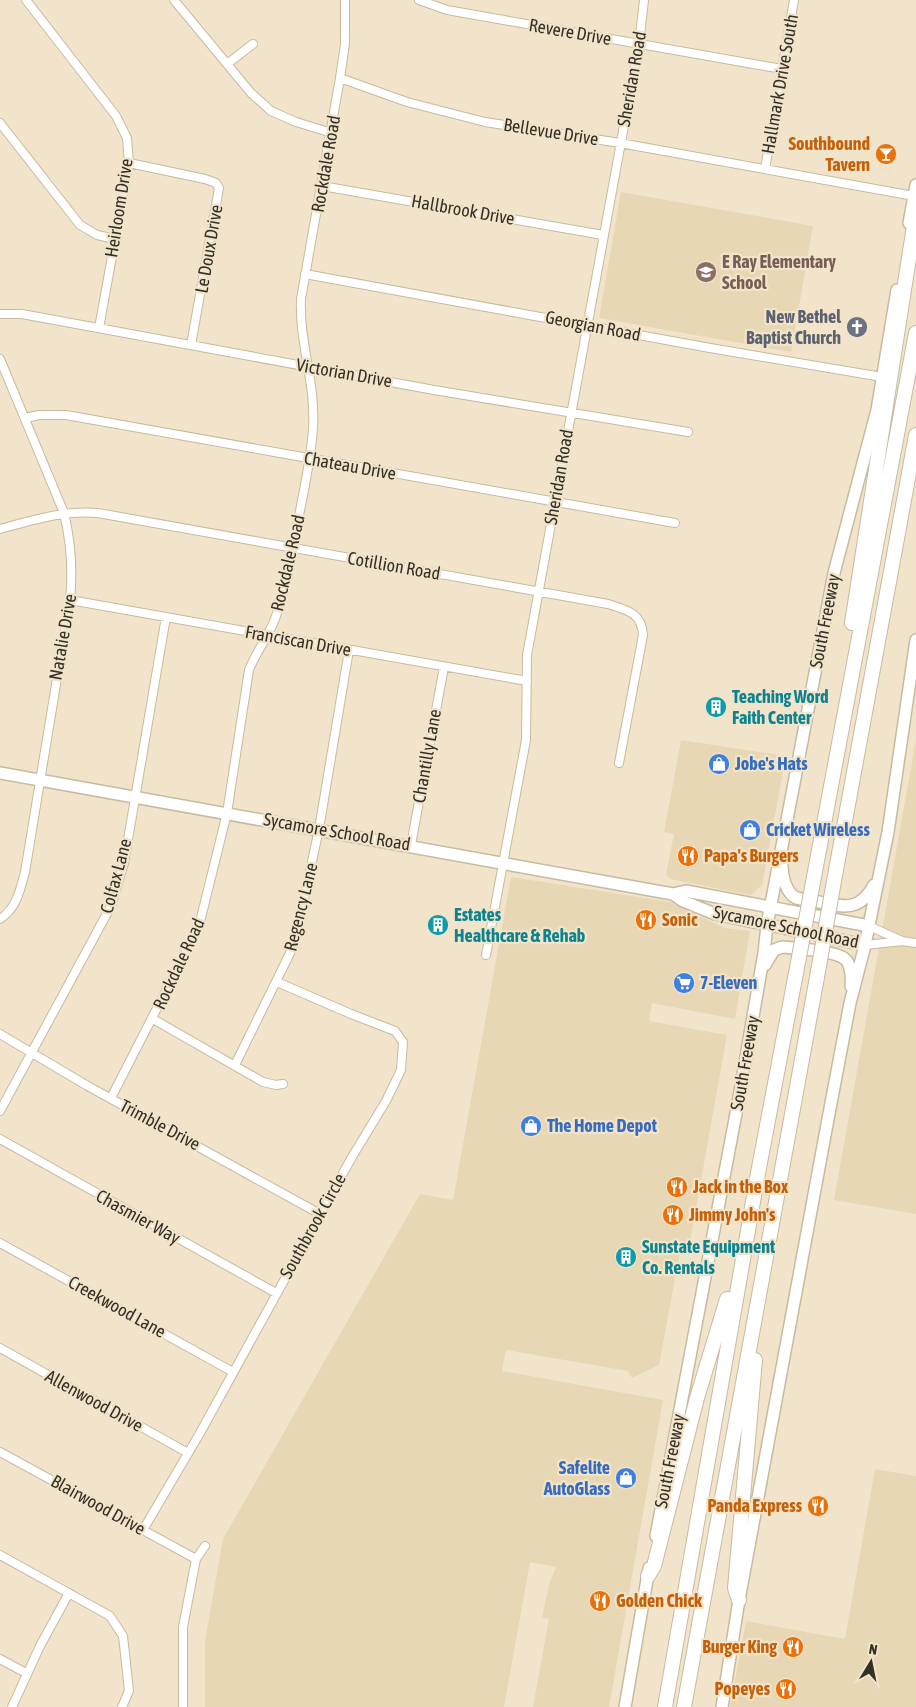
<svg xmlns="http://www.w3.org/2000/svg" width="916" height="1707" viewBox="0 0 916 1707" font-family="'Asap Condensed',sans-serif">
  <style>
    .built { fill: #e8d7b5 }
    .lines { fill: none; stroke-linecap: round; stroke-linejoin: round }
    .street-casing { stroke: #c7baa1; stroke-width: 10 }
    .secondary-casing { stroke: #c7baa1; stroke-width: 14 }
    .highway-casing { stroke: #c7baa1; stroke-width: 16 }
    .street { stroke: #fff; stroke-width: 8 }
    .secondary { stroke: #fff; stroke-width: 11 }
    .highway { stroke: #fff; stroke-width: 14 }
    .highway-bridge-casing { stroke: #c7baa1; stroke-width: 16; stroke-linecap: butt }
    .highway-bridge { stroke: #fff; stroke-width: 14 }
    .labels { text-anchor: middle; stroke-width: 4.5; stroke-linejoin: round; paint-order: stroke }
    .street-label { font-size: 18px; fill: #353026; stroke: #f2e4ca }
    .food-label { font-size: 18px; font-weight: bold; fill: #c56008; stroke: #f2e4ca; text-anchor: start }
    .education-label { font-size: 18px; font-weight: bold; fill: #785e54; stroke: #f2e4ca; text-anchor: start }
    .worship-label { font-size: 18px; font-weight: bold; fill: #5b616d; stroke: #f2e4ca; text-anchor: end }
    .culture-label { font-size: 18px; font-weight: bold; fill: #0d838f; stroke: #f2e4ca; text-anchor: start }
    .shop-label { font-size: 18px; font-weight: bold; fill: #366cbe; stroke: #f2e4ca; text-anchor: start }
  </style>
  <rect width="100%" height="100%" fill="#f2e4ca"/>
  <path class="built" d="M 621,192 L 813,226 L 791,352 L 599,318 Z
    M 681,740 L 786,756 L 762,885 L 751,895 L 670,879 L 666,874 L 674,834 L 664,832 Z
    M 916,740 L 916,1214 L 834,1200 Z
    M 511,877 L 670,902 L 725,928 L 750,931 L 735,1019 L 652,1003 L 649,1021 L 727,1035 L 690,1242 L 682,1241 L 659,1365 L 632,1378 L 628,1371 L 506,1350 L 502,1371 L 663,1400 L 609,1707 L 533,1707 L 549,1619 L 542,1617 L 550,1581 L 556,1567 L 530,1562 L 504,1707 L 205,1707 L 205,1641 L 223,1539 L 420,1194 L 453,1200 Z
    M 875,1469 L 916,1476 L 916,1707 L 730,1707 L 746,1621 L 845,1639 Z"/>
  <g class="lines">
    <g class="street-casing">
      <path id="street" d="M 26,0 L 116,116 L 127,138 L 129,163 L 99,328
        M 174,0 L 251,93 L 271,111 L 296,122 L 332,133
        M 419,0 L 447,10 L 782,69
        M 227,64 L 253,44
        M 340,78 L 407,102 L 485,122 L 620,143 L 914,196
        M 0,123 L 80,225 L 97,235 L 115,239
        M 129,163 L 205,179 L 216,183 L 219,188 L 191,345
        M 765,169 L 794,0
        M 322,186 L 603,235
        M 305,274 L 710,348 L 882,377
        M 0,314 L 22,314 L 434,390 L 688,432
        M 0,359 L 64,513 C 71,542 73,570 70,600 L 25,872 C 20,890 17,908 0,919
        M 25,418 L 39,415 L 66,415 L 675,523
        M 0,529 C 33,520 64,510 98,513 L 608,604 C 627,610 642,613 643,635 L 619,763
        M 70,600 L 527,681
        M 411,845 L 444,667
        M 869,926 L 902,941 L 916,943
        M 865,945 L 902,941
        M 486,955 L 526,740 L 527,655 L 639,44 L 644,0
        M 153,1019 L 263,1082 L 276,1085 L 283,1084
        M 0,1034 L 86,1085 L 320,1214
        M 235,1065 L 294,945 L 319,829 L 349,650
        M 111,1098 L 199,926 L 227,813 L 249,670 C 256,652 268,637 275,619 C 286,589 291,557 297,526 C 303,494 311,461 313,428 C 316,383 299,343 301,299 L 340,78 L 345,44 L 345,0
        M 0,1111 L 111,906 L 124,863 L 166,617
        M 0,1139 L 276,1293
        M 0,1243 L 233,1372
        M 0,1348 L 188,1453
        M 0,1452 L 196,1559
        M 143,1530 L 200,1433 L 352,1157 L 386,1101 L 401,1070 L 403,1042 L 395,1031 L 351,1014 L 277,982
        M 0,1555 L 110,1616 L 123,1636 L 129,1691 L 122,1707
        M 0,1659 L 26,1673
        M 12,1707 L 40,1646 L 69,1593
        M 183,1707 L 183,1627 L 196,1559 L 205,1546"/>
    </g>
    <g class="secondary-casing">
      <path id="secondary" d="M 909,223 L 916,185
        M 0,773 L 673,894 L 686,891 L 869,926
        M 782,866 C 782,875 785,888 792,895 C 797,900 807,900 814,901 C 840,906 859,914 874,885
        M 673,894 L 683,901 L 715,914 L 865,945
        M 765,965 L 774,950 L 782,947 C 795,948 836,951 845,959 C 851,964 852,978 851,986
        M 656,1536 L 738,1103 L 764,953 L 767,925 L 834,573 L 877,410 L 897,290
        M 625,1707 L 649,1568
        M 722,1707 L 739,1600 L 828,1119 L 850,1003 L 865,945 L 888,832 L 916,640"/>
    </g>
    <g class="highway-casing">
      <path id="highway" d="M 852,623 L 916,213
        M 814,877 L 916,333
        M 834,881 L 916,435
        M 648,1576 L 654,1566 L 697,1398 L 727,1299
        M 739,1600 L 735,1588 L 755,1360
        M 665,1707 L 758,1173 L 796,973
        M 684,1707 L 817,977"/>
    </g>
    <use href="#street" class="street"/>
    <use href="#secondary" class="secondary"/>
    <use href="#highway" class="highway"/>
    <g class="highway-bridge-casing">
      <path id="highway-bridge" d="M 796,973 L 814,877
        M 817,977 L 834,881"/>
    </g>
    <use href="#highway-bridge" class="highway-bridge"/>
  </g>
  <defs>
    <g id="bar-disc" transform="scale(1.125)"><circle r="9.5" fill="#e8710a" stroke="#f2e4ca"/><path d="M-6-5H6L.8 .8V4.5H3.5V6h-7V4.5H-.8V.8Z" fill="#fff"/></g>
    <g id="school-disc" transform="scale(1.125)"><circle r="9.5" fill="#8d6e63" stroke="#f2e4ca"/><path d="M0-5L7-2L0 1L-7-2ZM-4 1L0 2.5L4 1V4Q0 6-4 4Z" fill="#fff"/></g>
    <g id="church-disc" transform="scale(1.125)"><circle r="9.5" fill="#6b7280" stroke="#f2e4ca"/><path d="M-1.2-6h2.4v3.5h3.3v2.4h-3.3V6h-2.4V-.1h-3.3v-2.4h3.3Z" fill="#fff"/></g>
    <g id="building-disc" transform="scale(1.125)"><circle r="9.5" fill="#0f9aa8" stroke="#f2e4ca"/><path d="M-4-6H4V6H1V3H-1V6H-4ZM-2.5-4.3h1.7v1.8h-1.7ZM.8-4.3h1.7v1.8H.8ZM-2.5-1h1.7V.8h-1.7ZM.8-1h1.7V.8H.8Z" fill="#fff"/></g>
    <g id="shop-disc" transform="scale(1.125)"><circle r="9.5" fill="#3f7fe0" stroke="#f2e4ca"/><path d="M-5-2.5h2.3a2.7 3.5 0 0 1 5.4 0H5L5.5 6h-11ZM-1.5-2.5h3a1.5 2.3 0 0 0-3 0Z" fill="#fff"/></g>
    <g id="restaurant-disc" transform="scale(1.125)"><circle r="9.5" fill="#e8710a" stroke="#f2e4ca"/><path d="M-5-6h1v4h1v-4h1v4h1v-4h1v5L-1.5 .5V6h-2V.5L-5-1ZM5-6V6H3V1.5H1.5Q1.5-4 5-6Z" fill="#fff"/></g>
    <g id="supermarket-disc" transform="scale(1.125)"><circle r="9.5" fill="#3f7fe0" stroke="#f2e4ca"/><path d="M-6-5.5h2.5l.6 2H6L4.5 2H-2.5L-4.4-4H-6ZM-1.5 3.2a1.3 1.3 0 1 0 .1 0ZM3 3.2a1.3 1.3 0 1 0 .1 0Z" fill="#fff"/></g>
  </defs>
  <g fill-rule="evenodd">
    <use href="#bar-disc" x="886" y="154"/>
    <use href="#school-disc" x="706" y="272"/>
    <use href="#church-disc" x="857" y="327"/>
    <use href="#building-disc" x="716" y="707"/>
    <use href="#shop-disc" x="719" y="764"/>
    <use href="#shop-disc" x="750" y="830"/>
    <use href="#restaurant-disc" x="688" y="856"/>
    <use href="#restaurant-disc" x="646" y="920"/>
    <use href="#building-disc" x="438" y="925"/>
    <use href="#supermarket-disc" x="684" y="983"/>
    <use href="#shop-disc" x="531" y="1126"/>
    <use href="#restaurant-disc" x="677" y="1187"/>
    <use href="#restaurant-disc" x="673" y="1215"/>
    <use href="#building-disc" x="626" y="1257"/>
    <use href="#shop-disc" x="626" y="1478"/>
    <use href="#restaurant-disc" x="818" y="1506"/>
    <use href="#restaurant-disc" x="600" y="1601"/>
    <use href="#restaurant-disc" x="793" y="1647"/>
    <use href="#restaurant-disc" x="786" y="1689"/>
  </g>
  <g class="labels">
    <g class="street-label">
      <text transform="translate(570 32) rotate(10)" y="6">Revere Drive</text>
      <text transform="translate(632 79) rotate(-80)" y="6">Sheridan Road</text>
      <text transform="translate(780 84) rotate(-80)" y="6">Hallmark Drive South</text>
      <text transform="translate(551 132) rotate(9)" y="6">Bellevue Drive</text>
      <text transform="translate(326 164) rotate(-80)" y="6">Rockdale Road</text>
      <text transform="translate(119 208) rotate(-81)" y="6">Heirloom Drive</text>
      <text transform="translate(463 210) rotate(10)" y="6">Hallbrook Drive</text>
      <text transform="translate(209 249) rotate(-80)" y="6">Le Doux Drive</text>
      <text transform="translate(593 326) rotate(11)" y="6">Georgian Road</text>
      <text transform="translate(344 373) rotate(10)" y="6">Victorian Drive</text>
      <text transform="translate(350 466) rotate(10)" y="6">Chateau Drive</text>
      <text transform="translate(559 477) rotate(-80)" y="6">Sheridan Road</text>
      <text transform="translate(288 563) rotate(-77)" y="6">Rockdale Road</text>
      <text transform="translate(394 566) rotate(10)" y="6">Cotillion Road</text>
      <text transform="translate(825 621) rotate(-79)" y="6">South Freeway</text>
      <text transform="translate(63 637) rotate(-80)" y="6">Natalie Drive</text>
      <text transform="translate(298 641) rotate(10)" y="6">Franciscan Drive</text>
      <text transform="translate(427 756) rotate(-80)" y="6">Chantilly Lane</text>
      <text transform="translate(337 832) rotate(10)" y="6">Sycamore School Road</text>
      <text transform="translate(116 876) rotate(-75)" y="6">Colfax Lane</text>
      <text transform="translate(301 907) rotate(-76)" y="6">Regency Lane</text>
      <text transform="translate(786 927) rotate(12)" y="6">Sycamore School Road</text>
      <text transform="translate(179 964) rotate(-65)" y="6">Rockdale Road</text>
      <text transform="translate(745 1063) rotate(-80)" y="6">South Freeway</text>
      <text transform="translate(160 1125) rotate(28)" y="6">Trimble Drive</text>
      <text transform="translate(138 1217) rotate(29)" y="6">Chasmier Way</text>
      <text transform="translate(313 1226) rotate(-61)" y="6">Southbrook Circle</text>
      <text transform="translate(117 1307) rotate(29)" y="6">Creekwood Lane</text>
      <text transform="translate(94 1401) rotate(29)" y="6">Allenwood Drive</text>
      <text transform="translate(670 1461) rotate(-79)" y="6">South Freeway</text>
      <text transform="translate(98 1505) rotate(29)" y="6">Blairwood Drive</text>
    </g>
    <g class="food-label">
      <text x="870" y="150" text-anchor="end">Southbound<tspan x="870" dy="21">Tavern</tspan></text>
      <text x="704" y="862">Papa's Burgers</text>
      <text x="662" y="926">Sonic</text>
      <text x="693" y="1193">Jack in the Box</text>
      <text x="689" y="1221">Jimmy John's</text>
      <text x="802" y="1512" text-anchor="end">Panda Express</text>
      <text x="616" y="1607">Golden Chick</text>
      <text x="777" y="1653" text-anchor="end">Burger King</text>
      <text x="770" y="1695" text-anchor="end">Popeyes</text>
    </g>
    <g class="education-label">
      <text x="722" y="268">E Ray Elementary<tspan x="722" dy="21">School</tspan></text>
    </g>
    <g class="worship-label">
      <text x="841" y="323">New Bethel<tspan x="841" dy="21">Baptist Church</tspan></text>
    </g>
    <g class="culture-label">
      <text x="732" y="703">Teaching Word<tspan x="732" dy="21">Faith Center</tspan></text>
      <text x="454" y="921">Estates<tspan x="454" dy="21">Healthcare &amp; Rehab</tspan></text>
      <text x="642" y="1253">Sunstate Equipment<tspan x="642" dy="21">Co. Rentals</tspan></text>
    </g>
    <g class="shop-label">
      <text x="735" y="770">Jobe's Hats</text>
      <text x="766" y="836">Cricket Wireless</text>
      <text x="700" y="989">7-Eleven</text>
      <text x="547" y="1132">The Home Depot</text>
      <text x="610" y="1474" text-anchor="end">Safelite<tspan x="610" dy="21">AutoGlass</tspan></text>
    </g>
  </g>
  <g transform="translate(871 1662) rotate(10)" stroke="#f2e4ca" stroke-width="4" paint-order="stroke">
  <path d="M0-4L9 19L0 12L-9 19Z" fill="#353026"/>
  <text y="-8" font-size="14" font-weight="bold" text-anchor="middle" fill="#353026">N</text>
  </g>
</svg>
